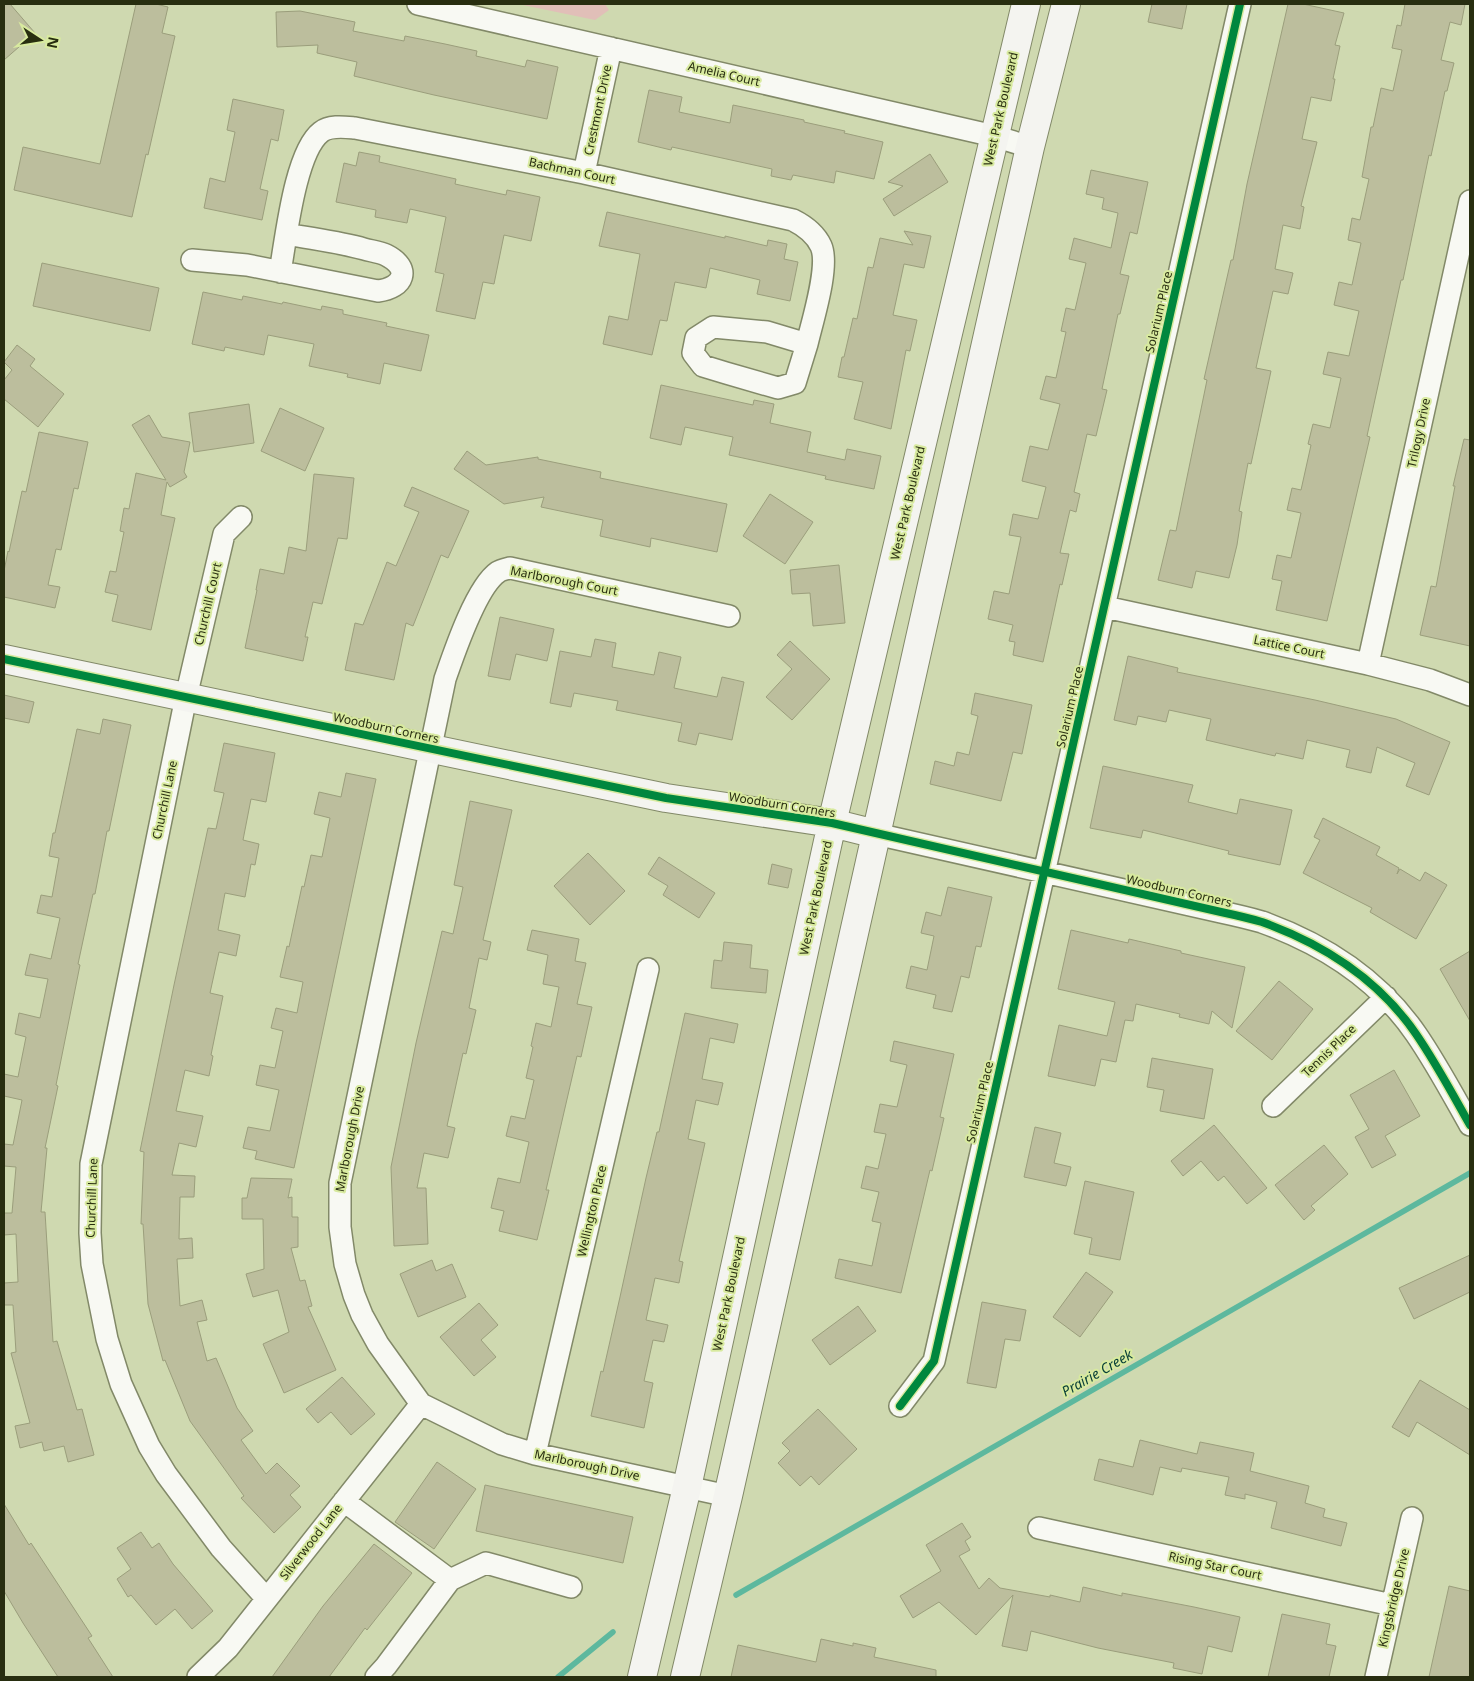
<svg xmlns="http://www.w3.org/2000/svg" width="1474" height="1681" viewBox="0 0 1474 1681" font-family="'Noto Sans',sans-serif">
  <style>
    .green { fill: #e1bfb8 }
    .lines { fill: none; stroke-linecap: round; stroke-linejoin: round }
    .stream { stroke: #5db89e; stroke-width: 5.5 }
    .building { fill: #bcbe9d; stroke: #9b9e7c }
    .street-casing { stroke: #828968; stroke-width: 24 }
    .secondary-casing { stroke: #828968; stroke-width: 30 }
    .street { stroke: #f8f9f3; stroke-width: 21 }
    .secondary { stroke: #f4f4f0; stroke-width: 28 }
    .cycleway-casing { stroke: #d8ea9f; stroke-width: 11 }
    .cycleway { stroke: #00873e; stroke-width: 8 }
    .labels { text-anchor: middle; stroke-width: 4; stroke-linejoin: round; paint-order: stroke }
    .street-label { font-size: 12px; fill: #282e10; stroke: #d8ea9f }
    .water-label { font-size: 14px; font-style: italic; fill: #0a4038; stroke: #d8ea9f }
  </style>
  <rect width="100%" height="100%" fill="#cfd9b0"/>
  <path class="green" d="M 518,4 L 605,4 L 609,10 L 595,20 Z"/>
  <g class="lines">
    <path class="stream" d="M 736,1595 L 1470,1173
      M 558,1677 L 613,1632"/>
  </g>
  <path class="building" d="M 4,4 L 10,4 L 35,33 L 4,60 Z
    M 136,4 L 156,4 L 168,7 L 162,33 L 175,36 L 148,155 L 146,154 L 132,217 L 14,190 L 23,147 L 100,164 Z
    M 1152,4 L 1187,4 L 1182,29 L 1148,22 Z
    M 1288,4 L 1303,4 L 1344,13 L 1335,45 L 1340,46 L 1333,79 L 1335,79 L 1331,101 L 1311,97 L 1302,139 L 1317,142 L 1301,206 L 1304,207 L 1300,229 L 1283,225 L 1275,269 L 1293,273 L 1288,294 L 1273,291 L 1256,368 L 1271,371 L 1251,464 L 1248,463 L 1239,511 L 1242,512 L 1237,545 L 1229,578 L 1196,571 L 1192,588 L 1158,580 L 1170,530 L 1176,531 L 1207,380 L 1204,379 L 1231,260 L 1233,260 L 1247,184 Z
    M 1405,4 L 1465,4 L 1461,25 L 1450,22 L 1441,60 L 1454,63 L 1447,91 L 1445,91 L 1431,156 L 1429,155 L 1403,280 L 1401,280 L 1367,436 L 1370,437 L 1327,621 L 1276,610 L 1282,581 L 1272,579 L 1277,555 L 1291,558 L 1301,513 L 1287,510 L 1292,488 L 1301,490 L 1311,445 L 1308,444 L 1313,424 L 1330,428 L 1341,378 L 1323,374 L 1328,352 L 1349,356 L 1359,311 L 1334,305 L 1339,282 L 1352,285 L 1361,243 L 1348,240 L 1352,218 L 1360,220 L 1369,179 L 1362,177 L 1371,127 L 1373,127 L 1381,88 L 1393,91 L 1402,50 L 1392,48 L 1397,25 L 1401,26 Z
    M 300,11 L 355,22 L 353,31 L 404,41 L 405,36 L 445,44 L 477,51 L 476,56 L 525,67 L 527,60 L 558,67 L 547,119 L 434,95 L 354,76 L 357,62 L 317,53 L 318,45 L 277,47 L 276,12 Z
    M 649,90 L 682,97 L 679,112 L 730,123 L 733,105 L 804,120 L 804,122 L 845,131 L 844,133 L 883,142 L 874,179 L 836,171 L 834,183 L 793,175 L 791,180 L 771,176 L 772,169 L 672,147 L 671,150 L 638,142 Z
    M 233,99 L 284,110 L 278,141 L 271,139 L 260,189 L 268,191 L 262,220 L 204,208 L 210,178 L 225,182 L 235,132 L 227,130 Z
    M 359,152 L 380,156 L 379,162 L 456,179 L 455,184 L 506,195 L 507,190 L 540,197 L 531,241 L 504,235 L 494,284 L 483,282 L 475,319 L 436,311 L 444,274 L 435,272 L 446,217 L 410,209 L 407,223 L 375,217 L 376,210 L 336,202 L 344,163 L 356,166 Z
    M 930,154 L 948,182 L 894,216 L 883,199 L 903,186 L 888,182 Z
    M 1091,170 L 1148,182 L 1137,234 L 1130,232 L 1120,274 L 1129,276 L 1120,314 L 1118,314 L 1102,389 L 1107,390 L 1096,436 L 1087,434 L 1074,492 L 1080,494 L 1076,512 L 1070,510 L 1060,553 L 1069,554 L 1062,585 L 1060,584 L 1043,662 L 1013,655 L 1015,642 L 1009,641 L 1013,625 L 988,619 L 994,591 L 1009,594 L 1021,537 L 1009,535 L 1013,514 L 1038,519 L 1046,487 L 1022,481 L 1030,446 L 1048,450 L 1060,404 L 1040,399 L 1046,376 L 1056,378 L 1066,332 L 1061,331 L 1066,308 L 1075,310 L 1086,263 L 1069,259 L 1074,238 L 1111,248 L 1118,213 L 1102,209 L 1104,198 L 1086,194 Z
    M 607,212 L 725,238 L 725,236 L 767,246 L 768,240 L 787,244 L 784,259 L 798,262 L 790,301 L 757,294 L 760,280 L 710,268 L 706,288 L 675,282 L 667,321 L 660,320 L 652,355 L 603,344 L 609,316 L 628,320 L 640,254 L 599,246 Z
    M 904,231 L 931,236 L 924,268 L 904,264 L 893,315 L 917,320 L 910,351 L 906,350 L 891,429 L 854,419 L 863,382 L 838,377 L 842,357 L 844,357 L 853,318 L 857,319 L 868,267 L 873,268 L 880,238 L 913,245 Z
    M 42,263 L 159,288 L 150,331 L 33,306 Z
    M 203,292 L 242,300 L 243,296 L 282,304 L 283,302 L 321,310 L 322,306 L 343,310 L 343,314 L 387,323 L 386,326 L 429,335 L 421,371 L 384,363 L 380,384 L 347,377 L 348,374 L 309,366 L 314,344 L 268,335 L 264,355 L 225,347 L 224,351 L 192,344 Z
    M 17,345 L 35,359 L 30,366 L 64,394 L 38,427 L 4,399 L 4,380 L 12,370 L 4,362 Z
    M 661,385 L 753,405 L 754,400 L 774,404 L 770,423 L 811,432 L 807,452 L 845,460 L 847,449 L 881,456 L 874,489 L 825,479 L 826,476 L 729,455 L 733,437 L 685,427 L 681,445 L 650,438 Z
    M 249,404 L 254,443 L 194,452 L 189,413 Z
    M 280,408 L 324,428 L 305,471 L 261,451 Z
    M 149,415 L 162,437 L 190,442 L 184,472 L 187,477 L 170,487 L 167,482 L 161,515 L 175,518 L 151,630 L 112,621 L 118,595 L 105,592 L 110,571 L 116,572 L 124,532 L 120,531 L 124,508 L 129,509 L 136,473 L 166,480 L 132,425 Z
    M 39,432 L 88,442 L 78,489 L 74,488 L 61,550 L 56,549 L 48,585 L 60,587 L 55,608 L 4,597 L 4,571 L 8,551 L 9,552 L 22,491 L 26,492 Z
    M 1464,439 L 1470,440 L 1470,646 L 1420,635 L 1431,586 L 1436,587 L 1455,486 L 1453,486 Z
    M 467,451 L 486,465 L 538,457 L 538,459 L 601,472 L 600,478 L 727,504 L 717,552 L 651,538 L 650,547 L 600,536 L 603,520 L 541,507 L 544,497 L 504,504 L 454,469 Z
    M 314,474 L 354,478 L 347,539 L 338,538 L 322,604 L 313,602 L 305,637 L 308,637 L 303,661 L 245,648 L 257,590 L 256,590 L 260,569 L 284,574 L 289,547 L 306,551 Z
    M 412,487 L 469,511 L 448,558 L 441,555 L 413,626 L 406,623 L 394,680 L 345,670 L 355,623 L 363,625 L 387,562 L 396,566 L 419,512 L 404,506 Z
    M 770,494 L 813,522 L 785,564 L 743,536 Z
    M 839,565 L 845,623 L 813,626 L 810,593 L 792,594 L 790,570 Z
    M 500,617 L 554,629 L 547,661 L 516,654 L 510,680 L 488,676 Z
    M 595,639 L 616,643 L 612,667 L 654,675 L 659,652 L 681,657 L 674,688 L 717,697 L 722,677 L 744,682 L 732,740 L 699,733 L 696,745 L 678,741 L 682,723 L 616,710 L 618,701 L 574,693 L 571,707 L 550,703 L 560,651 L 591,657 Z
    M 790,641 L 830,679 L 792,720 L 766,697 L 792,669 L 777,655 Z
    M 1128,656 L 1178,668 L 1177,672 L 1315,700 L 1396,719 L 1450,742 L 1429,795 L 1406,786 L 1415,763 L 1377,747 L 1371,773 L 1346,767 L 1350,750 L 1307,740 L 1303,759 L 1276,753 L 1275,756 L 1206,740 L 1211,719 L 1169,710 L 1166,722 L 1138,716 L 1136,725 L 1114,720 Z
    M 975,693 L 1032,705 L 1022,754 L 1013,752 L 1001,801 L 930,784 L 935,761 L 954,766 L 957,752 L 969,755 L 978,716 L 971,714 Z
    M 4,695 L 34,702 L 29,723 L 4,718 Z
    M 103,719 L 131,725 L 109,831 L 107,831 L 95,894 L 93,894 L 78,964 L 80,965 L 56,1085 L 58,1086 L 45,1148 L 47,1148 L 41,1212 L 45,1212 L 53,1342 L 57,1341 L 77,1410 L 82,1409 L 94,1455 L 68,1462 L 64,1446 L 44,1451 L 42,1442 L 20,1448 L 15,1426 L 30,1423 L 11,1353 L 16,1352 L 13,1305 L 4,1305 L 4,1283 L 18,1282 L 16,1234 L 4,1235 L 4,1213 L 12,1213 L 16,1167 L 4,1166 L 4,1144 L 13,1145 L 22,1100 L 4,1096 L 4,1074 L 18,1077 L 26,1037 L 15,1034 L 19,1013 L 40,1018 L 48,979 L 25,975 L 30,954 L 51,959 L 60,918 L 37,913 L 41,895 L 52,897 L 59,858 L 49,856 L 53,833 L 55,833 L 77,729 L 100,734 Z
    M 224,743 L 275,753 L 266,802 L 251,799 L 243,840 L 259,844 L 255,865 L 251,864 L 245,897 L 225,893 L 218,930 L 240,935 L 236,956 L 219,952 L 210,993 L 223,996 L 211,1055 L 213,1056 L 209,1076 L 185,1070 L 176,1111 L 203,1116 L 196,1147 L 179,1143 L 172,1175 L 195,1176 L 194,1197 L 180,1197 L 179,1239 L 192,1238 L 193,1258 L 177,1259 L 180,1306 L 202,1300 L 207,1320 L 197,1322 L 207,1361 L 216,1358 L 237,1408 L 253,1431 L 241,1440 L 266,1474 L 277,1463 L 300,1486 L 290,1495 L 301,1507 L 274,1533 L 241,1498 L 244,1496 L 190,1421 L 165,1360 L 163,1361 L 148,1304 L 143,1224 L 141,1224 L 144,1152 L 140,1151 L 174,985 L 208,828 L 216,829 L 224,793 L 214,791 Z
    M 1103,766 L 1193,785 L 1188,802 L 1237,814 L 1240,799 L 1292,810 L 1280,865 L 1228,854 L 1229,851 L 1143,830 L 1141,838 L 1090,828 Z
    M 346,773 L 376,779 L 294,1168 L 255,1159 L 257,1151 L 243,1148 L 248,1127 L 270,1131 L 279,1090 L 256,1085 L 260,1065 L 275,1068 L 283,1031 L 271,1028 L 276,1008 L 297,1013 L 303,982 L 280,977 L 287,946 L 289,947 L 302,886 L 304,887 L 311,855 L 322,857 L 330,818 L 314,814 L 319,792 L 341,797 Z
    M 470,801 L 512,810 L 483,940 L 491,942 L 487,960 L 479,958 L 469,1008 L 476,1010 L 466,1054 L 463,1053 L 447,1126 L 455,1128 L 448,1158 L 424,1153 L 417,1188 L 426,1188 L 428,1244 L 394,1246 L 391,1167 L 416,1043 L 442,931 L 453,934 L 463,887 L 454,885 Z
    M 1323,818 L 1380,847 L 1376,855 L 1399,868 L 1397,874 L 1400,869 L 1420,881 L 1425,872 L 1447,885 L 1416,939 L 1370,912 L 1372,908 L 1303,873 L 1320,840 L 1314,837 Z
    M 588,853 L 625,891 L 590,925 L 554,886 Z
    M 659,857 L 715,893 L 699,918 L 663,895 L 668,886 L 648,874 Z
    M 772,864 L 792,869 L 788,888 L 768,884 Z
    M 948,887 L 992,897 L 981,947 L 976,946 L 969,978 L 961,976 L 952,1012 L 933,1008 L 936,995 L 906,988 L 911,966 L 927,970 L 934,936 L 921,933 L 926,912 L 941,916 Z
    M 532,930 L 579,939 L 575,961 L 586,963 L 577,1004 L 592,1007 L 581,1057 L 577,1056 L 546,1190 L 549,1190 L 537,1240 L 499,1231 L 504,1211 L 491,1208 L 498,1178 L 520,1183 L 529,1142 L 506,1136 L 511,1116 L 525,1119 L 534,1080 L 526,1078 L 533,1047 L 531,1046 L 536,1023 L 551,1027 L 559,987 L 543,984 L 548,955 L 527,950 Z
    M 1071,930 L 1128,943 L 1129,939 L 1181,951 L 1181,953 L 1245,967 L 1232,1028 L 1212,1011 L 1209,1024 L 1179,1017 L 1180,1014 L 1136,1004 L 1133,1021 L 1125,1020 L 1116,1062 L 1101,1059 L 1095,1086 L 1048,1076 L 1059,1025 L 1107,1036 L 1115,1002 L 1058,989 Z
    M 724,942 L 752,945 L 750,968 L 768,970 L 766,993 L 711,988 L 714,960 L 722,961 Z
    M 1470,951 L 1470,1021 L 1440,969 Z
    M 1279,981 L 1313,1009 L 1272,1060 L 1236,1031 Z
    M 685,1013 L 738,1024 L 734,1043 L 710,1038 L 702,1079 L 723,1083 L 718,1105 L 696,1100 L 688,1139 L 705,1143 L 679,1261 L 683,1262 L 679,1283 L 655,1278 L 646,1320 L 668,1325 L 664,1342 L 653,1340 L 644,1381 L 653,1383 L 644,1428 L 591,1416 L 601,1371 L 603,1372 L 620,1297 L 646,1178 L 657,1132 L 659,1132 Z
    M 894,1041 L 954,1054 L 940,1117 L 944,1118 L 932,1171 L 930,1170 L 901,1293 L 835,1278 L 839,1259 L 872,1266 L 881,1223 L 872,1221 L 879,1192 L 861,1188 L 866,1166 L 878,1169 L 886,1134 L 874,1132 L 880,1104 L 897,1107 L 907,1065 L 890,1061 Z
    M 1152,1058 L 1213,1069 L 1204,1119 L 1160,1111 L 1164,1090 L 1147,1087 Z
    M 1394,1070 L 1420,1116 L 1385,1136 L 1396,1155 L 1372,1168 L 1355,1137 L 1369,1129 L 1350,1095 Z
    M 1214,1125 L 1267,1188 L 1247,1204 L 1224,1176 L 1218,1181 L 1201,1161 L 1183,1176 L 1171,1161 Z
    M 1035,1127 L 1061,1133 L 1054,1163 L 1071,1167 L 1066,1186 L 1024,1177 Z
    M 1324,1145 L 1348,1174 L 1311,1206 L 1315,1210 L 1304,1220 L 1275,1185 Z
    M 251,1178 L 292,1179 L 288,1198 L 292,1197 L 292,1217 L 298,1217 L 298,1247 L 291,1248 L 300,1281 L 305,1280 L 312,1306 L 308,1307 L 336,1370 L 284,1393 L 263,1344 L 289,1332 L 278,1290 L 253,1297 L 246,1274 L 264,1269 L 263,1219 L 242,1219 L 242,1198 L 247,1198 Z
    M 1085,1181 L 1134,1192 L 1120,1260 L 1089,1254 L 1092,1238 L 1074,1234 Z
    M 1470,1255 L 1470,1292 L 1414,1319 L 1399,1288 Z
    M 432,1260 L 436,1271 L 452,1264 L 466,1297 L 418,1317 L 400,1274 Z
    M 1086,1272 L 1113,1292 L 1080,1337 L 1053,1317 Z
    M 982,1302 L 1026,1310 L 1020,1341 L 1005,1339 L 996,1388 L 967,1383 Z
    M 479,1303 L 498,1325 L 481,1340 L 496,1357 L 474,1376 L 440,1337 Z
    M 858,1306 L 876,1331 L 830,1365 L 812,1340 Z
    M 342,1377 L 375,1414 L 351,1435 L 331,1412 L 318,1423 L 306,1409 Z
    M 1420,1380 L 1470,1410 L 1470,1455 L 1417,1422 L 1409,1437 L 1392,1427 Z
    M 818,1409 L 857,1449 L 819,1485 L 811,1476 L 800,1486 L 778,1463 L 790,1451 L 782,1443 Z
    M 1140,1440 L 1197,1454 L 1200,1442 L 1254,1453 L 1250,1471 L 1309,1486 L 1305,1503 L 1325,1509 L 1323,1517 L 1347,1523 L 1341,1546 L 1271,1528 L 1277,1502 L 1245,1494 L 1245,1499 L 1225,1495 L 1229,1477 L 1182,1468 L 1181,1472 L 1160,1467 L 1153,1495 L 1094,1480 L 1099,1459 L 1133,1467 Z
    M 437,1462 L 476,1489 L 434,1549 L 395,1522 Z
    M 485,1485 L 633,1517 L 623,1563 L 476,1531 Z
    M 4,1504 L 29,1545 L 31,1543 L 92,1636 L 88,1638 L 113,1677 L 58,1677 L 23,1623 L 4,1591 Z
    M 962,1523 L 971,1537 L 965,1541 L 970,1550 L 959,1556 L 979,1589 L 989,1578 L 1000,1588 L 1050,1597 L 1050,1595 L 1080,1602 L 1083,1587 L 1122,1596 L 1122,1593 L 1194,1607 L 1240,1617 L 1232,1652 L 1208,1646 L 1202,1674 L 1173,1668 L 1174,1663 L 1098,1648 L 1031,1631 L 1027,1651 L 1002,1646 L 1013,1595 L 976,1635 L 939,1602 L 913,1618 L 900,1596 L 941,1571 L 926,1545 Z
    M 141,1532 L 152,1548 L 159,1543 L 173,1564 L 213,1611 L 192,1629 L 175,1609 L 156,1625 L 131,1595 L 128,1597 L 117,1579 L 131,1569 L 117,1548 Z
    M 374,1544 L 412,1573 L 367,1630 L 365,1628 L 329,1677 L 272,1677 L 323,1606 Z
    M 1449,1586 L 1470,1591 L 1470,1677 L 1429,1677 Z
    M 1282,1614 L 1330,1624 L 1326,1644 L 1336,1646 L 1329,1677 L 1268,1677 Z
    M 821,1639 L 853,1646 L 853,1643 L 876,1648 L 874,1657 L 936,1670 L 936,1677 L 731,1677 L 738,1645 L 816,1662 Z"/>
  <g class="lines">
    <g class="street-casing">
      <path id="street" d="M 418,4 L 994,136 L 1030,147
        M 584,173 L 611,48
        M 192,260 L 247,265 L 378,291 C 404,288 412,268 386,255 C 380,252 371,251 364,249 C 339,242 313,239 287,234
        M 280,272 C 286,239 295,152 321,132 C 330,125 344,127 355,128 L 584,173 L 793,220 C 805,226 815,233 821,246 C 830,266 812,322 807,344
        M 713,327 L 767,332 L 807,344 L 795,383 L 778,388 L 726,373 L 703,366 L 693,353 L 696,338 Z
        M 241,517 L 224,534 L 186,697 L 91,1164 L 90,1233 L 92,1264 L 107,1339 L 121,1384 L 149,1446 L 166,1474 L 221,1548 L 266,1598
        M 1105,607 L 1368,664 L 1430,680 L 1470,695
        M 1368,664 L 1470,201
        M 876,834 L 1221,912 C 1235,915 1248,918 1262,922 C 1323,944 1379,980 1416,1034 C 1436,1063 1453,1095 1470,1125
        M 1273,1106 L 1386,997
        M 900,1406 L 934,1361 L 1240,4
        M 535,1454 L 648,969
        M 728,1496 L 535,1454 L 502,1444 L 421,1404 L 378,1344 L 362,1315 L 354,1295 L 345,1264 L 340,1227 L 340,1183 L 445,679 C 454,653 476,587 498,572 C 501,570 506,569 510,568 L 729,616
        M 344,1501 L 450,1580
        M 1039,1528 L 1392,1605
        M 198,1677 L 228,1648 L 421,1404
        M 376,1677 L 386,1666 L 450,1580 L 486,1563 L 571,1587
        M 1376,1677 L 1412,1518"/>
    </g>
    <g class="secondary-casing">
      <path id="secondary" d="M 4,659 L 666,798 L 832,823 L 876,834
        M 642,1677 L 687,1487 L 832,823 L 1026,4
        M 685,1677 L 728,1496 L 1030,147 L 1066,4"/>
    </g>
    <use href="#street" class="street"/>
    <use href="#secondary" class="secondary"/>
    <g class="cycleway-casing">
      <path id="cycleway" d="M 4,659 L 666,798 L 832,823 L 1221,912 C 1235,915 1248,918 1262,922 C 1323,944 1379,980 1416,1034 C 1436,1063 1453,1095 1470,1125
        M 900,1406 L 934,1361 L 1240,4"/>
    </g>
    <use href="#cycleway" class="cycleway"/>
  </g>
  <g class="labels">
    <g class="street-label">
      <text transform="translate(724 74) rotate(13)" y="4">Amelia Court</text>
      <text transform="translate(1001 109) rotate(-77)" y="4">West Park Boulevard</text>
      <text transform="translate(598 110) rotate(-78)" y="4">Crestmont Drive</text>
      <text transform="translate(572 171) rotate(12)" y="4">Bachman Court</text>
      <text transform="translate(1159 312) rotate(-77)" y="4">Solarium Place</text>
      <text transform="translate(1419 433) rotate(-78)" y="4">Trilogy Drive</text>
      <text transform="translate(908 503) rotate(-77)" y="4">West Park Boulevard</text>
      <text transform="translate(564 581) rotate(11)" y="4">Marlborough Court</text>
      <text transform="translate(208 604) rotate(-77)" y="4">Churchill Court</text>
      <text transform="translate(1289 647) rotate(12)" y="4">Lattice Court</text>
      <text transform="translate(1070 707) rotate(-77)" y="4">Solarium Place</text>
      <text transform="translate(386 728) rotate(12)" y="4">Woodburn Corners</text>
      <text transform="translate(165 800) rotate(-78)" y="4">Churchill Lane</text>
      <text transform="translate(782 805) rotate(9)" y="4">Woodburn Corners</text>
      <text transform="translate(1179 891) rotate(13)" y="4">Woodburn Corners</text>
      <text transform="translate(816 898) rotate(-78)" y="4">West Park Boulevard</text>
      <text transform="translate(1329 1051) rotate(-44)" y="4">Tennis Place</text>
      <text transform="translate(980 1102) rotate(-77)" y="4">Solarium Place</text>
      <text transform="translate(350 1139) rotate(-79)" y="4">Marlborough Drive</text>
      <text transform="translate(92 1198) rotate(-88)" y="4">Churchill Lane</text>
      <text transform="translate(592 1211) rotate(-77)" y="4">Wellington Place</text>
      <text transform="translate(729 1294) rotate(-78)" y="4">West Park Boulevard</text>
      <text transform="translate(587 1465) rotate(12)" y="4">Marlborough Drive</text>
      <text transform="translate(311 1542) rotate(-52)" y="4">Silverwood Lane</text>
      <text transform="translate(1215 1566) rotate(12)" y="4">Rising Star Court</text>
      <text transform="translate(1394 1598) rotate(-77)" y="4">Kingsbridge Drive</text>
    </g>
    <g class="water-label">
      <text transform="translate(1097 1373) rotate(-30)" y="5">Prairie Creek</text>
    </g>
  </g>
  <rect width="1474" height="1681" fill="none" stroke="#282e10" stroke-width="10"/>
  <g transform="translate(40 40) rotate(102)" stroke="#d8ea9f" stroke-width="4" paint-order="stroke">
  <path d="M0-4L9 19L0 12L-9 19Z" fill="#282e10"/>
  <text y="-8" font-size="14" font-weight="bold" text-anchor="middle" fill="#282e10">N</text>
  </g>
</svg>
